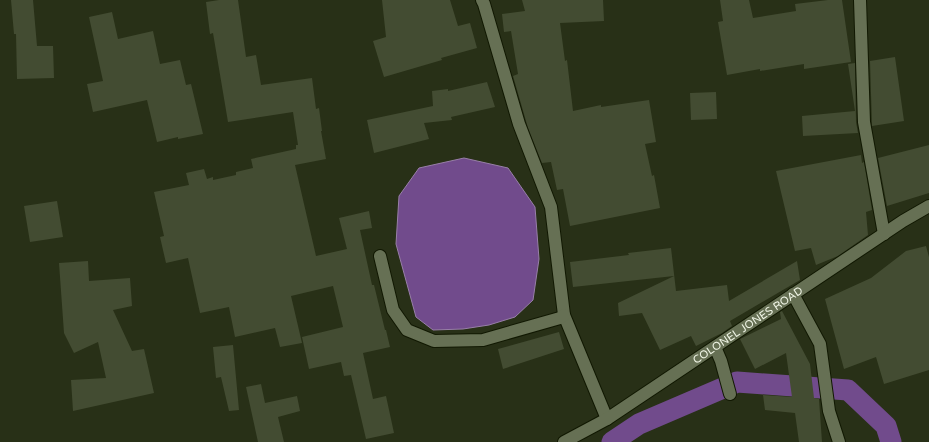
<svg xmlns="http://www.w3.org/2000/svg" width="929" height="442" viewBox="0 0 929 442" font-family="'Varela Round',sans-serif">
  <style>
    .water { fill: #714b8c; stroke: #987fa8 }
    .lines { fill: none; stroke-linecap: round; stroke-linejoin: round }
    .canal { stroke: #714b8c; stroke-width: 21 }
    .building { fill: #434c32 }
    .minor-casing { stroke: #111802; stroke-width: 14 }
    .minor { stroke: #667054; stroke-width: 12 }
    .labels { text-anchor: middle; stroke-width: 3; stroke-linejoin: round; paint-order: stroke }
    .street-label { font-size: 11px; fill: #f2f7e8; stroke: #1e260e }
  </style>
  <rect width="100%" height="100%" fill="#283017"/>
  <path class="water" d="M 464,158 L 508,168 L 535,207 L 539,259 L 533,300 L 515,317 L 489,325 L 463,329 L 433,330 L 416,317 L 396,244 L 399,196 L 419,168 Z"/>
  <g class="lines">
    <path class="canal" d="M 612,442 L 639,424 L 737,382 L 848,390 L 886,426 L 891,442"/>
  </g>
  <path class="building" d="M 11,0 L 33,0 L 37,46 L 53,46 L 54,78 L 17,79 L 16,34 L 14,34 Z
    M 219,0 L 238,0 L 246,57 L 256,55 L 261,85 L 312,78 L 316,109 L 319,108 L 322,131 L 321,131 L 326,159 L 295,165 L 316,256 L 347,249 L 339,218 L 369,211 L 372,228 L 360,230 L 372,285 L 374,285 L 385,330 L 386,330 L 390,347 L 363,353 L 373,399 L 386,396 L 394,433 L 366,439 L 351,375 L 344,376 L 341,362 L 309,369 L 302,337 L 343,327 L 333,286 L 291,296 L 302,343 L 280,347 L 275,328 L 235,337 L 229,307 L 200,313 L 188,258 L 166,263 L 160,237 L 164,236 L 154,192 L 189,185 L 186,173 L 204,169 L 207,179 L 213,177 L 213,180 L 236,175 L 236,172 L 253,168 L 251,159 L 296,149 L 296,145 L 298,145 L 293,112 L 228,122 L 213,33 L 210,34 L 206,2 Z
    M 382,0 L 450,0 L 458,26 L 470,23 L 477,48 L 441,58 L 442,60 L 384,77 L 373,41 L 386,37 Z
    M 522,0 L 603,0 L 604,21 L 560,23 L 565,61 L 567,60 L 573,111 L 601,105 L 601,107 L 649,100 L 656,142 L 645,144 L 652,176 L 654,175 L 660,208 L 570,226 L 563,189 L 557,190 L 551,162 L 542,163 L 528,128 L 513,76 L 518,74 L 511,31 L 504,32 L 502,14 L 525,11 Z
    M 720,0 L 749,0 L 753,18 L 796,11 L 795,4 L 828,0 L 842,0 L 851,62 L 804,69 L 804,64 L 760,71 L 760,69 L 727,75 L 718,22 L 723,21 Z
    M 112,12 L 118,39 L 153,31 L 160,64 L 180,60 L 186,85 L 191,84 L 203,134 L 178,139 L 178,137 L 157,142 L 147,100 L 93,112 L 87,84 L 103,81 L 89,17 Z
    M 895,57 L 904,121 L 872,126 L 870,61 Z
    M 855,63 L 856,122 L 858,133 L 803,136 L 802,116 L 855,111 L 848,64 Z
    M 487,82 L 495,107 L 451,117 L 452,120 L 424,123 L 429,139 L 374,153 L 367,120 L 433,106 L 432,91 L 448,89 L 448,91 Z
    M 716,92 L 717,119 L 691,120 L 690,93 Z
    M 929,145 L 929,193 L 887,206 L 878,158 Z
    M 861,155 L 862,163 L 864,162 L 872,210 L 866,212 L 868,235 L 838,256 L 816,265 L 811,248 L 795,251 L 776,171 Z
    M 57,201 L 63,237 L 30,242 L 24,206 Z
    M 926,246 L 929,257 L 929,370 L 884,384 L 876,357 L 844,369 L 825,299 L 871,278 L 906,251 Z
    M 671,248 L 676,291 L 727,285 L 729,301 L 797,261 L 800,280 L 730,321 L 732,326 L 722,333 L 696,346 L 691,336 L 660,350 L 642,313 L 619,316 L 618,303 L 674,276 L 573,287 L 570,262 L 629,255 L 628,253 Z
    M 88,261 L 89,281 L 130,278 L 132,306 L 113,310 L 132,351 L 144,349 L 154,393 L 73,411 L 71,380 L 106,378 L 98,342 L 74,353 L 64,333 L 59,263 Z
    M 782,311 L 810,364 L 814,398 L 819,399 L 822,442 L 799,442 L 795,413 L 765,410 L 763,395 L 792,397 L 786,353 L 755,369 L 740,339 L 781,319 L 780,312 Z
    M 559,332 L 564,349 L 503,369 L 498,349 Z
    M 233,345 L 239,410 L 229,411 L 221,377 L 216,378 L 213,347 Z
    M 261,384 L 265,403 L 297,396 L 300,411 L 278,417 L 284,442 L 258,442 L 246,387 Z"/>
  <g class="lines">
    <g class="minor-casing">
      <g id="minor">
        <path d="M 482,0 L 484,4 L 519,124 L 551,207 L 564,315 L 607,419"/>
        <path d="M 860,0 L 864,122 L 884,234"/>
        <path d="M 380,256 L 393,310 L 407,330 L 434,341 L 483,340 L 560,318 L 564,315"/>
        <path d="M 793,294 L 820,344 L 829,411 L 839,442"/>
        <path d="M 715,347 L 721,361 L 730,394"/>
        <path id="s1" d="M 564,442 L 607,419 L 903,221 L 929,206"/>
      </g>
    </g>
    <use href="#minor" class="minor"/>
  </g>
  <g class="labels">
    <g class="street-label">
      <text dy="4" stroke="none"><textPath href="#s1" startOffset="218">COLONEL JONES ROAD</textPath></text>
    </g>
  </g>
</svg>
